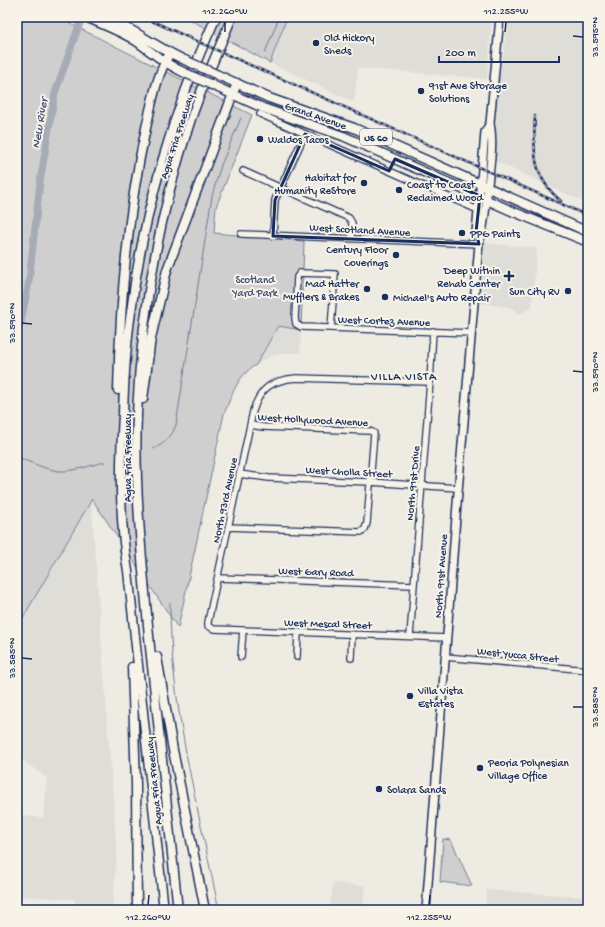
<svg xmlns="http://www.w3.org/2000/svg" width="605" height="927" viewBox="0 0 605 927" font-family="'Gochi Hand',sans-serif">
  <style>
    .built { fill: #deddd8 }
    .green { fill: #cfcfcf; stroke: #757f96 }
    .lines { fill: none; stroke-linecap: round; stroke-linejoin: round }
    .stream { stroke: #6e7992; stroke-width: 1 }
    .river { stroke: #a6abb5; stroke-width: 7 }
    .minor-casing { stroke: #1b2f5e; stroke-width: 8 }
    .major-casing { stroke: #1b2f5e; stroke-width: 10 }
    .highway-casing { stroke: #1b2f5e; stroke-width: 11 }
    .minor { stroke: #f7f3e8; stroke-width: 5.5 }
    .major { stroke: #f7f3e8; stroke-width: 7 }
    .highway { stroke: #f7f3e8; stroke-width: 8 }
    .rail-casing { stroke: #1b2f5e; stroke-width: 2.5 }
    .rail { stroke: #f7f3e8; stroke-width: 1; stroke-dasharray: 3; stroke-linecap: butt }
    .highway-bridge-casing { stroke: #1b2f5e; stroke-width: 11; stroke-linecap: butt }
    .highway-bridge { stroke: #f7f3e8; stroke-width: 8 }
    .marked { fill: none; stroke: #1b2f5e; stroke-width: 3; stroke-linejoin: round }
    .ticks { fill: none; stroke: #1b2f5e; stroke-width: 1.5 }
    .poi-dot { fill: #1b2f5e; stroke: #f7f3e8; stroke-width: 1.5 }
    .labels { text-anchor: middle; stroke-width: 4; stroke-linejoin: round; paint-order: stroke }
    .shield { fill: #f7f3e8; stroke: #5d6a87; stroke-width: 1 }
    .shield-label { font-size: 10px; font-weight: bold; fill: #1b2f5e }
    .poi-label { font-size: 11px; fill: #1b2f5e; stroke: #f7f3e8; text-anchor: start }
    .street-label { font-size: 11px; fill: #1b2f5e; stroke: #f7f3e8 }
    .park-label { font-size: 11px; fill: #3f4f75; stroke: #f7f3e8 }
    .water-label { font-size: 12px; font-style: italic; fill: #455478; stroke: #f7f3e8 }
    .neighbourhood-label { font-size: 12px; letter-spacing: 1px; fill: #1b2f5e; stroke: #f7f3e8 }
    .neatline { fill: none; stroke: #1b2f5e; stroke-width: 1.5 }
    .ticks-label { font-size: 10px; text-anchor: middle; fill: #1b2f5e }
  </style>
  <rect width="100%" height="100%" fill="#eeebe2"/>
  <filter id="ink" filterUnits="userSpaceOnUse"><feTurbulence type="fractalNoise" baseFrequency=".025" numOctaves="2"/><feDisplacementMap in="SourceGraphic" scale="8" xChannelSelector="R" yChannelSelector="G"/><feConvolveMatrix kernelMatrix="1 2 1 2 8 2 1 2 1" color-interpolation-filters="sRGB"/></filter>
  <g filter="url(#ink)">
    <path class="built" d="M 287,17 L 492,17 L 487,79 L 358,68 L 354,102 L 270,63 Z
      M 507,17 L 588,17 L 588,204 L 493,160 L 499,78 L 504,50 Z
      M 485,243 L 537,248 L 532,307 L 520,314 L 512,308 L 481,303 Z
      M 279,326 L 301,330 L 300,353 L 286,353 L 271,356 L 256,365 Z
      M 91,498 L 117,854 L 112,910 L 75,910 L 75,899 L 17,896 L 17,815 L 43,818 L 47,779 L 17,755 L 17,628 Z
      M 333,883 L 365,886 L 363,910 L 330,910 Z
      M 487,890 L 588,897 L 588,910 L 485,910 Z"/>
    <path class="green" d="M 17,17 L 57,17 L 252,115 L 216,207 L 214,233 L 304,241 L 301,330 L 278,326 L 256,365 C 237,376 232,395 224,414 L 178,628 L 92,499 L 17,628 Z
      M 185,17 L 287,17 L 270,63 Z
      M 443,839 L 451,840 L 472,886 L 440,882 Z"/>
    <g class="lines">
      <path class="stream" d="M 265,53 L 279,17
        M 153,449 C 165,444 172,436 176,425 L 212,196 L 221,165 L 241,118
        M 17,457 C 30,462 44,469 59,471 C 74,472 90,465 105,462
        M 170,603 C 170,669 182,737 196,802
        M 197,807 L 219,910"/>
      <path class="river" d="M 17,332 L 21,322 L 29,281 L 40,182 L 55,93 L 82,17"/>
      <g class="minor-casing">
        <path id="minor" d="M 260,114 L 478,210
          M 243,171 L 349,218 L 352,223 L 352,239
          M 241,234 L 479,244
          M 273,236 L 275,200 L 305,134
          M 331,328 L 335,274 L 300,273 L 297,277 L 295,318 L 296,324 L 301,327 L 471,333
          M 430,382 L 296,378 C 272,380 260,388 253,411 L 208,622 L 208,626 L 214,629 L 447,638
          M 239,474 L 269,478 L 370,482 L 458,488
          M 228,527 L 361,532 L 365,529 L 367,523 L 374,433 L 370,431 L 263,427 L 250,425
          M 218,578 L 413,585
          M 410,636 L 430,382 L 433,331
          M 241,657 L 243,630
          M 297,657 L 298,632
          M 445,657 L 588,670
          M 351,658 L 352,634"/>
      </g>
      <g class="major-casing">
        <path id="major" d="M 479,243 L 476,232 L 482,169 L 485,132 L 490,123
          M 426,910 L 457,504 L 479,244 C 485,225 486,205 488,185 C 490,165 494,143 490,123 L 500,17"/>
      </g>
      <g class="highway-casing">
        <path id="highway" d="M 86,17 C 103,25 121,31 136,41 C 152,52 165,64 183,72
          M 106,17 C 135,30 159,49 187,61
          M 218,75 L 269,98 L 354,128 L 588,232
          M 214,86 L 263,108 L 343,136 L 514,212 L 588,242
          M 118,390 C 120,302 127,214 146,128 C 152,103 156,76 170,53
          M 143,399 L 151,338 L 167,270 L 237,83
          M 157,657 L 173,750 L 205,910
          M 132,667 L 136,784 L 137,910
          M 164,910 L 128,571 C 119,522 120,463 123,414 C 124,380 126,346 131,312 C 143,212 174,108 216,17
          M 178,910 C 168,822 159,734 150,647 C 143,569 134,492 137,414 C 141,314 159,214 191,119 C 203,84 218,51 232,17"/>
      </g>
      <use href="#minor" class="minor"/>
      <use href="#major" class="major"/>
      <use href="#highway" class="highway"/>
      <g class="rail-casing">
        <path id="rail" d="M 143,17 L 588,216
          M 535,116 C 533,151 532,177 561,201"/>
      </g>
      <use href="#rail" class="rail"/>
      <g class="highway-bridge-casing">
        <path id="highway-bridge" d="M 187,61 L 218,75
          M 183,72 L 214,86"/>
      </g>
      <use href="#highway-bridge" class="highway-bridge"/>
    </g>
  </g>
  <path class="marked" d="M 305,134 L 389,171 L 395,159 L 480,196 L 476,232 L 479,244 L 273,236 L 275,200 Z"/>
  <path class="ticks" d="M 225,32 L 225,22M 505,32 L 506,22M 573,36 L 583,37M 22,323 L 32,324M 573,371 L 583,372M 22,658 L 32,659M 573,707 L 583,707M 148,905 L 149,895M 429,905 L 430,895"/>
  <g class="poi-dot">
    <circle cx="316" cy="43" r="4"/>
    <circle cx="421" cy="91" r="4"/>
    <circle cx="260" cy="139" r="4"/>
    <circle cx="364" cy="183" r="4"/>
    <circle cx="399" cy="190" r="4"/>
    <circle cx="462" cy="233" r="4"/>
    <circle cx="396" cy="255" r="4"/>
    <path d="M507 270h4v4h4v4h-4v4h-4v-4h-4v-4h4z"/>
    <circle cx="367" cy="289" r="4"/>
    <circle cx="568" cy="291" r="4"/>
    <circle cx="385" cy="297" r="4"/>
    <circle cx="410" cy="696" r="4"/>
    <circle cx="480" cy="768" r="4"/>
    <circle cx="379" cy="789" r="4"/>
  </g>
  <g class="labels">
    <rect class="shield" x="360" y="129" width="32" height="16" rx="3"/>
    <g class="shield-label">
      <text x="376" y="141">US 60</text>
    </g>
    <g class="poi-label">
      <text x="324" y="41">Old Hickory<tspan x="324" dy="13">Sheds</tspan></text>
      <text x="429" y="89">91st Ave Storage<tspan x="429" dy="13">Solutions</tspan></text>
      <text x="268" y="143">Waldos Tacos</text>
      <text x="356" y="181" text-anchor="end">Habitat for<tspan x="356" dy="13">Humanity ReStore</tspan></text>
      <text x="407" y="188">Coast to Coast<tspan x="407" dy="13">Reclaimed Wood</tspan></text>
      <text x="470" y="237">PPG Paints</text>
      <text x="388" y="253" text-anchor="end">Century Floor<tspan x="388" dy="13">Coverings</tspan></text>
      <text x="500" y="274" text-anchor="end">Deep Within<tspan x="500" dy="13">Rehab Center</tspan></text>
      <text x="359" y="287" text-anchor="end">Mad Hatter<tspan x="359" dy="13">Mufflers &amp; Brakes</tspan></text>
      <text x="560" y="295" text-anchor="end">Sun City RV</text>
      <text x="393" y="301">Michael's Auto Repair</text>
      <text x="418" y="694">Villa Vista<tspan x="418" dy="13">Estates</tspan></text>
      <text x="488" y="766">Peoria Polynesian<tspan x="488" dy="13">Village Office</tspan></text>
      <text x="387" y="793">Solara Sands</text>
    </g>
    <g class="street-label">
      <text transform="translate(316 115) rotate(19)" y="4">Grand Avenue</text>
      <text transform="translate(176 136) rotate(-72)" y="4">Agua Fria Freeway</text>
      <text transform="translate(360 229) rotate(3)" y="4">West Scotland Avenue</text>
      <text transform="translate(384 320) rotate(2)" y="4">West Cortez Avenue</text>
      <text transform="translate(313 419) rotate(3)" y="4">West Hollywood Avenue</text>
      <text transform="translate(127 458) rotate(-90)" y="4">Agua Fria Freeway</text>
      <text transform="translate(349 471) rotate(3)" y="4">West Cholla Street</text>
      <text transform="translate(412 483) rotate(-85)" y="4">North 91st Drive</text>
      <text transform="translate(224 500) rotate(-78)" y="4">North 93rd Avenue</text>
      <text transform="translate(316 571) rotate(2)" y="4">West Gary Road</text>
      <text transform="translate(440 576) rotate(-86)" y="4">North 91st Avenue</text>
      <text transform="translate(328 623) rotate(2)" y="4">West Mescal Street</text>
      <text transform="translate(518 654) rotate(6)" y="4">West Yucca Street</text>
      <text transform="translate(153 781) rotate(-96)" y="4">Agua Fria Freeway</text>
    </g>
    <g class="park-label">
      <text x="255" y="283">Scotland<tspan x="255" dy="13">Yard Park</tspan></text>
    </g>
    <g class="water-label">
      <text transform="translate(39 123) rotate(-80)" y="4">New River</text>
    </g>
    <g class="neighbourhood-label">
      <text x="404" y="380">VILLA VISTA</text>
    </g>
  </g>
  <rect width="605" height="927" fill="none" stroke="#f7f3e8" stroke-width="44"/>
  <path d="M439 56v6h120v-6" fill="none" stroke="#1b2f5e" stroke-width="2"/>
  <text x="445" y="56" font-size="12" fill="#1b2f5e" stroke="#f7f3e8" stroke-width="3" paint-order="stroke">200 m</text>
  <rect x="22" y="22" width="561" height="883" class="neatline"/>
  <g class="ticks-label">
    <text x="225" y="14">112.260°W</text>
    <text x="506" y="14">112.255°W</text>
    <text transform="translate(594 37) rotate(-90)" y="4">33.595°N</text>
    <text transform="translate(11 323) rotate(-90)" y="4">33.590°N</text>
    <text transform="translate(594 372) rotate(-90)" y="4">33.590°N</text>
    <text transform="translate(11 658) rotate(-90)" y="4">33.585°N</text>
    <text transform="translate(594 707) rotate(-90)" y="4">33.585°N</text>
    <text x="148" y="920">112.260°W</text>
    <text x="429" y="920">112.255°W</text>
  </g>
</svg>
